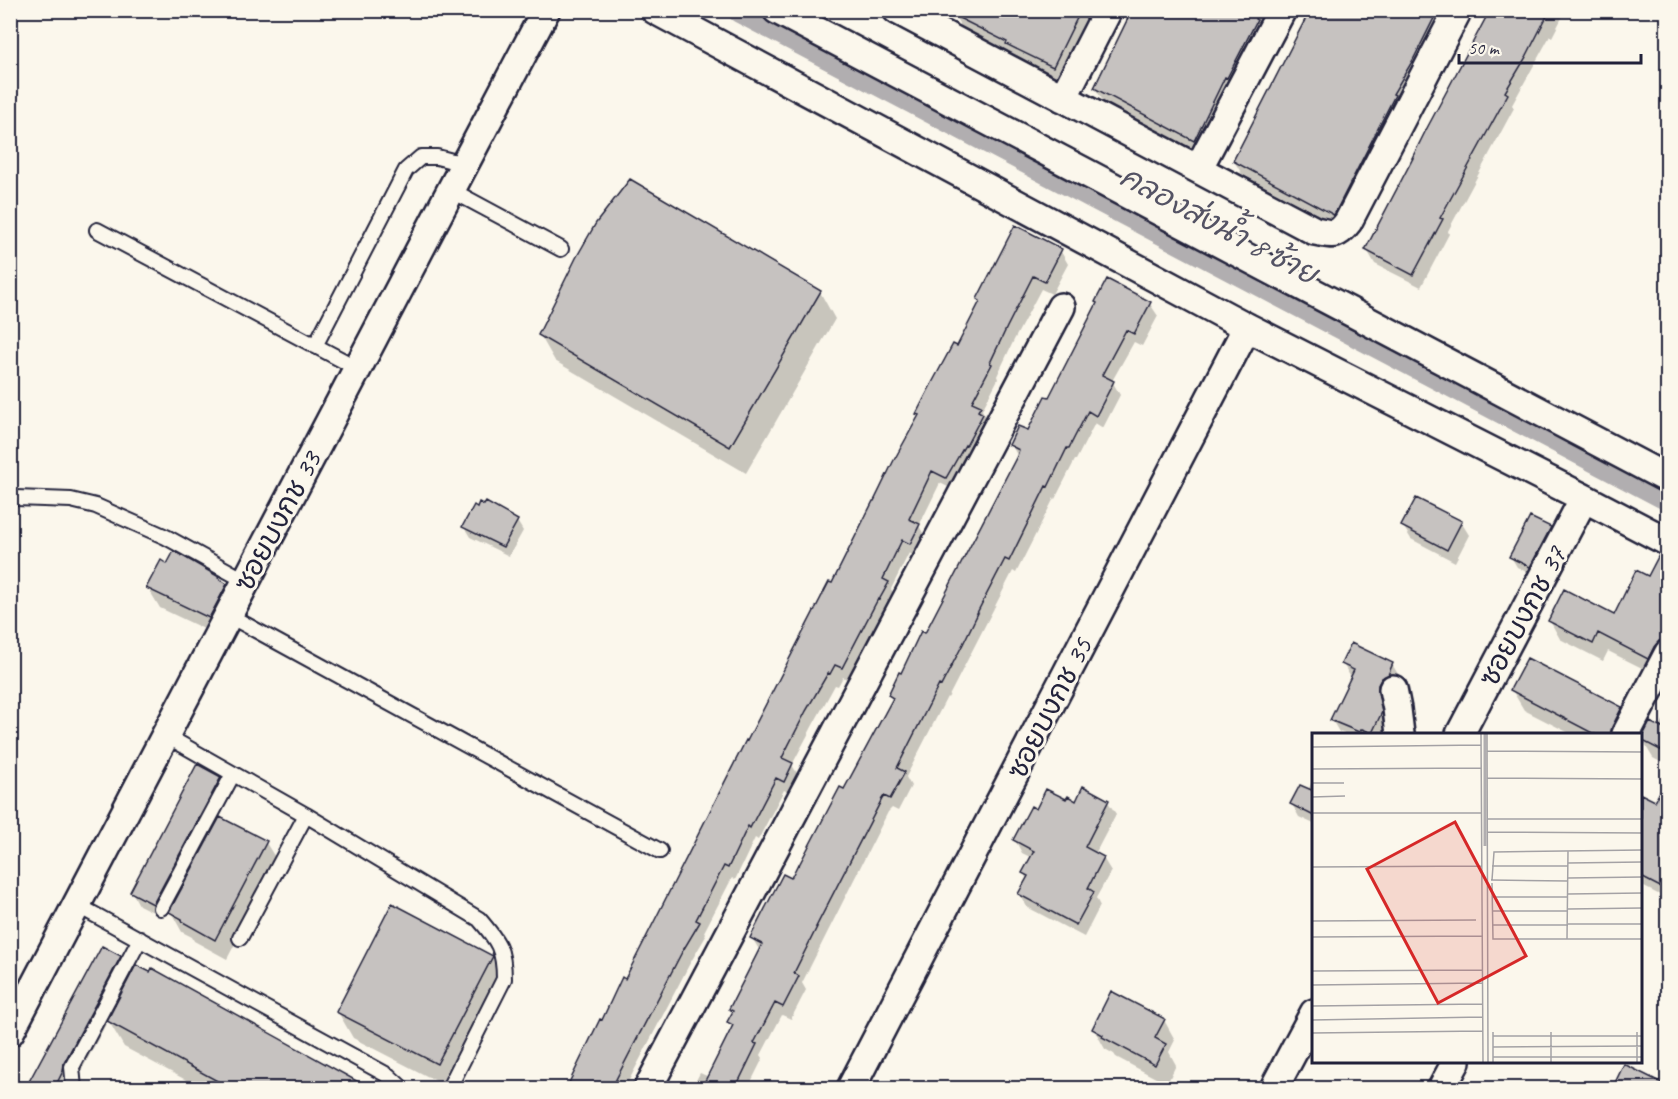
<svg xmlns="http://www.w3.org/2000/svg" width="1678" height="1099" viewBox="0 0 1678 1099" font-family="Caveat,'Playpen Sans Thai',sans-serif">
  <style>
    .shadow { fill: #0003 }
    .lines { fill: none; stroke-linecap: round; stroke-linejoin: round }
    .canal { stroke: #b1aeb0; stroke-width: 26 }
    .building { fill: #c6c2c0; stroke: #22223b; stroke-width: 1.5 }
    .service-casing { stroke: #22223b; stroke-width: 18 }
    .minor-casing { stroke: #22223b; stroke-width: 32 }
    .service { stroke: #fbf7ec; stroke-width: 14 }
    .minor { stroke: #fbf7ec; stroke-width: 27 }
    .labels { text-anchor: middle; stroke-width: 6; stroke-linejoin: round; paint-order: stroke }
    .street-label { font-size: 28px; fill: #22223b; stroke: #fbf7ec }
    .water-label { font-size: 30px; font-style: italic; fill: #545364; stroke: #fbf7ec }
    .inset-river { fill: none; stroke: #b1aeb0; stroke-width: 3 }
    .inset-road { fill: none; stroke: #a4a2a5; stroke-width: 1.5 }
    .view { fill: #d62828; fill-opacity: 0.15; stroke: #d62828; stroke-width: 3 }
    .inset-edge { fill: none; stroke: #22223b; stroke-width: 3 }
  </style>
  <rect width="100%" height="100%" fill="#fbf7ec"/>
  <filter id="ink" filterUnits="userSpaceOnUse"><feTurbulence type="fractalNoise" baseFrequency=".0167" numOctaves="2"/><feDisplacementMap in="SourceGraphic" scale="12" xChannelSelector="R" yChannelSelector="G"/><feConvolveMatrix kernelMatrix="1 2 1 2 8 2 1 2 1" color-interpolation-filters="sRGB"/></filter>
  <g filter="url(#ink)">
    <path class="shadow" d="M 956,10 L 1097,10 L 1061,79 L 962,28 L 954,15 Z
      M 1134,10 L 1273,10 L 1202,153 L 1103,101 L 1095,88 Z
      M 1311,10 L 1453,10 L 1341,227 L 1242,174 L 1234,161 Z
      M 1492,10 L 1566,10 L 1552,37 L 1550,36 L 1512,105 L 1514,108 L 1448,231 L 1449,234 L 1421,287 L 1375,264 L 1367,250 Z
      M 1060,250 L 1068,264 L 1052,294 L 1041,289 L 1014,340 L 997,376 L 998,379 L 982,410 L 988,421 L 954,490 L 940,483 L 919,526 L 926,538 L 917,557 L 909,553 L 891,589 L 895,596 L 850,681 L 843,677 L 838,686 L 835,685 L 813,725 L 792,765 L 800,778 L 792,794 L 784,790 L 758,840 L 755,838 L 735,880 L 732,878 L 704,932 L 706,936 L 689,965 L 625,1088 L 569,1088 L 602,1022 L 626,981 L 920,417 L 918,414 L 958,348 L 980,302 L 979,299 Z
      M 1108,281 L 1150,304 L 1158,316 L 1142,346 L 1134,342 L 1112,381 L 1120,395 L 1103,428 L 1095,423 L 1076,460 L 1075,460 L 1055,499 L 1054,498 L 1016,573 L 1013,571 L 948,698 L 947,697 L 906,777 L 911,786 L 898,811 L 892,808 L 888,812 L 802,983 L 806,990 L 791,1019 L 782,1015 L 761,1055 L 763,1058 L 748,1088 L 692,1088 L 700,1073 L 709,1077 L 733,1029 L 729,1022 L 733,1013 L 731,1009 L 760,951 L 752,938 L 800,867 L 845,791 L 893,701 L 890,695 L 925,635 L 1018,457 L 1011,444 L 1029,432 L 1049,399 Z
      M 820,292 L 835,319 L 746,473 L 555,361 L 540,335 Z
      M 517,521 L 523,531 L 509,556 L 470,537 L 464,527 Z
      M 1461,522 L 1469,535 L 1455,562 L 1411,539 L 1403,526 Z
      M 1550,528 L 1556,539 L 1536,577 L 1517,567 L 1511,557 Z
      M 174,553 L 218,578 L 220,582 L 226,585 L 237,605 L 221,637 L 160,608 L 148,588 L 168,566 Z
      M 1668,572 L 1668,661 L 1658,676 L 1608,651 L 1603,661 L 1560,639 L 1550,621 L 1614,617 L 1649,578 Z
      M 1343,664 L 1392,664 L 1399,676 L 1394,687 L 1388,725 L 1383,734 L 1345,734 L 1339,732 L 1332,720 L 1352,677 L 1350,676 Z
      M 1512,690 L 1621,708 L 1633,728 L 1629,734 L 1571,734 L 1524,710 Z
      M 1668,712 L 1668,766 L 1653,758 L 1642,740 L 1659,728 Z
      M 220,778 L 228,791 L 161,916 L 139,905 L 132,892 Z
      M 1313,780 L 1314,780 L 1314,824 L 1299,817 L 1292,804 L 1308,790 Z
      M 1084,789 L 1108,802 L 1116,814 L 1095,854 L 1103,858 L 1111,871 L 1096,898 L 1100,906 L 1084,937 L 1027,907 L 1020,894 L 1027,880 L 1024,873 L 1032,858 L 1022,853 L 1015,840 L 1037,811 L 1067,801 L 1077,803 Z
      M 1640,795 L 1655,803 L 1668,806 L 1668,899 L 1640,885 Z
      M 266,843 L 278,862 L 227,959 L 194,941 L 192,937 L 182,932 L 171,912 Z
      M 120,957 L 131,978 L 367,1088 L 201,1088 L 124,1047 L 108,1020 L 75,1083 L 74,1088 L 32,1088 Z
      M 492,957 L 507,983 L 450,1088 L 353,1038 L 338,1012 Z
      M 1164,1020 L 1175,1040 L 1169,1052 L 1176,1065 L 1167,1084 L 1116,1057 L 1114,1054 L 1105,1049 L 1094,1029 Z"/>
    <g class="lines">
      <path class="canal" d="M 740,10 L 1668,498"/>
    </g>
    <path class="building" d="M 943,10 L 1081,10 L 1053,67 L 1006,44 L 1007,42 Z
      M 1132,10 L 1259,10 L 1255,19 L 1257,20 L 1227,78 L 1225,77 L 1194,141 L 1094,88 Z
      M 1310,10 L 1438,10 L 1413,60 L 1393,94 L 1395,95 L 1334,215 L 1233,161 Z
      M 1490,10 L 1550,10 L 1526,57 L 1505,92 L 1508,94 L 1440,218 L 1443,219 L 1413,275 L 1365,250 L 1413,158 L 1412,158 L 1426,130 Z
      M 630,179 L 821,291 L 730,447 L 538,335 L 576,258 L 596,223 Z
      M 1015,225 L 1062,249 L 1045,282 L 1033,276 L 1007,327 L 990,363 L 992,364 L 972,402 L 981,406 L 978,411 L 983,414 L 966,446 L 965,445 L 946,478 L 932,471 L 909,519 L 920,524 L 910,544 L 902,540 L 883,579 L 889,582 L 879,600 L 878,599 L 842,668 L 835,665 L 830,674 L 828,673 L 806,711 L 782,758 L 793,763 L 784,782 L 776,778 L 750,828 L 748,826 L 728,868 L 724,866 L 696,920 L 700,922 L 682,952 L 611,1089 L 566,1089 L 600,1019 L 602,1020 L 622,977 L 625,979 L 746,740 L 747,741 L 829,582 L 832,583 L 873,501 L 874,501 L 893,462 L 919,415 L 916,414 L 933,381 L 953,344 L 957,346 L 980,301 L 977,299 Z
      M 1107,279 L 1151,302 L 1134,334 L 1126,330 L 1102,375 L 1114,381 L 1096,416 L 1088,411 L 1069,448 L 1067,448 L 1048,487 L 1046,486 L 1009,561 L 1005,559 L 977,613 L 978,613 L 963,644 L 941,686 L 939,685 L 897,768 L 905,772 L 890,799 L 884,796 L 882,799 L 816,927 L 817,927 L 794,973 L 799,976 L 783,1007 L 775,1003 L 754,1043 L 757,1044 L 735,1089 L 701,1089 L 733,1025 L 727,1022 L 733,1011 L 729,1009 L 762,944 L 750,938 L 772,895 L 783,874 L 791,878 L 798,864 L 799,865 L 840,787 L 844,789 L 893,698 L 888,695 L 899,672 L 901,673 L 921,631 L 925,633 L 1017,456 L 1019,450 L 1009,445 L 1018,426 L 1028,430 L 1045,396 L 1049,397 L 1097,303 L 1095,302 Z
      M 1416,498 L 1462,521 L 1447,550 L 1401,526 Z
      M 479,502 L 484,505 L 486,502 L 518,520 L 503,547 L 462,527 L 474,505 L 477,507 Z
      M 1530,517 L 1551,527 L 1530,567 L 1509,557 Z
      M 174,551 L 219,577 L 218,578 L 227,584 L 209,618 L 146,588 L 161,560 L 167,564 Z
      M 1659,555 L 1668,558 L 1668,638 L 1659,641 L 1654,647 L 1648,659 L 1598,633 L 1593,644 L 1548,621 L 1564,589 L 1614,615 L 1636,570 L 1648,576 Z
      M 1351,643 L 1393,663 L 1388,675 L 1382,678 L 1378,685 L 1378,692 L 1382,712 L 1372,733 L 1362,729 L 1359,732 L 1330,720 L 1354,670 L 1341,664 Z
      M 1527,658 L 1622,707 L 1612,727 L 1610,735 L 1596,735 L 1510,690 Z
      M 1650,722 L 1668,731 L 1668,754 L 1641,740 Z
      M 197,764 L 221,777 L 153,904 L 130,892 Z
      M 1668,776 L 1668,891 L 1641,877 L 1641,794 L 1655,801 Z
      M 1300,785 L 1314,791 L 1314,816 L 1290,804 Z
      M 1083,786 L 1109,800 L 1085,847 L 1104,857 L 1088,888 L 1094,892 L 1076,925 L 1018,894 L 1028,876 L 1022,873 L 1034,851 L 1013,840 L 1031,806 L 1036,809 L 1046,789 L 1066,799 L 1068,796 L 1076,801 Z
      M 220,817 L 267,841 L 215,940 L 181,921 L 182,919 L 169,912 Z
      M 392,903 L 493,956 L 437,1064 L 336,1012 Z
      M 102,946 L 121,956 L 64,1063 L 63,1071 L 54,1089 L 25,1089 Z
      M 136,965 L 150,972 L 152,968 L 371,1089 L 232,1089 L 107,1021 Z
      M 1111,991 L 1165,1019 L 1155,1038 L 1166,1044 L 1155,1065 L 1102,1037 L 1103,1035 L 1092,1029 Z
      M 1624,1064 L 1668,1086 L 1668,1089 L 1612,1089 Z"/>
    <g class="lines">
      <g class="service-casing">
        <path id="service" d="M 451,190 L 561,249
          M 97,230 L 357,368
          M 315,346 L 406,170 L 421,157 L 437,157 L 464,164
          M 16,498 L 71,500 L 96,506 L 166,537 L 246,581
          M 228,615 L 660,851
          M 165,735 L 306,815 L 479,919 C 498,941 504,949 504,979 L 449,1088
          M 77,905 L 389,1076 L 402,1088
          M 161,908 L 233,774
          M 240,938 L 306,815
          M 74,1088 L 72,1067 L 140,939"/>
      </g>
      <g class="minor-casing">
        <path id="minor" d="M 655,10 L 1247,327 L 1584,498 L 1668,542
          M 777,10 L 1668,479
          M 897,10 L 1315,231 C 1332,234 1336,238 1348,222 L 1458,10
          M 1063,98 L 1108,10
          M 1198,169 L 1282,10
          M 1393,689 L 1397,709 L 1400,734
          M 1460,734 L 1584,498
          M 1626,734 L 1668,654
          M 10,1032 L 451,190 L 546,10
          M 648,1088 L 1061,307
          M 851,1088 L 1247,327
          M 1274,1088 L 1314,1013
          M 1442,1088 L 1456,1062"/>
      </g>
      <use href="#service" class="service"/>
      <use href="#minor" class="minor"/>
    </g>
  </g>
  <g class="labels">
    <g class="street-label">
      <text transform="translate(277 521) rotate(-62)" y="10">ซอยบงกช 33</text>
      <text transform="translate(1522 616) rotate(-62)" y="10">ซอยบงกช 37</text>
      <text transform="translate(1049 708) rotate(-63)" y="10">ซอยบงกช 35</text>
    </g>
    <g class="water-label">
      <text transform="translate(1219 225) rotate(28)" y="10">คลองส่งน้ำ 8 ซ้าย</text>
    </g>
  </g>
  <g transform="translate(1312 733)">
    <rect width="330" height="330" fill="#fbf7ec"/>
    <path class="inset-river" d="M 173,1 L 173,113"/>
    <path class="inset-road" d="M 169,1 L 171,329M 175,1 L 176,329M 0,14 L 169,12M 175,18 L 330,19M 0,36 L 169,35M 175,45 L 330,46M 0,50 L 32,50M 0,64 L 33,63M 0,80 L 170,80M 175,86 L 330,86M 175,99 L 330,100M 256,130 L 330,129M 180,133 L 256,133M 0,134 L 170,133M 256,145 L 330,144M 179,147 L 256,148M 180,147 L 182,119 L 330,117M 180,150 L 181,206 L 330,206M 256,161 L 330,160M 180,164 L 256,164M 256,176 L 330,175M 180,178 L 256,178M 0,188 L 164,187M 256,191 L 330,191M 180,192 L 256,192M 0,204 L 170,203M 255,206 L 256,118M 0,238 L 170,237M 0,252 L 170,250M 0,273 L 170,271M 0,287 L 171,284M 181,299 L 181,329M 239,299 L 239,329M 325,299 L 325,329M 0,300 L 171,298M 181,303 L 330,303M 181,314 L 330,313M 181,324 L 330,324"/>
    <path class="view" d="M 143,89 L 214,223 L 126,270 L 55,136 Z"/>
    <rect width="330" height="330" class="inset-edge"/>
  </g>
  <rect width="1678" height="1099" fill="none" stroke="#fbf7ec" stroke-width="36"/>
  <rect x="18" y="18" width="1642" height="1063" fill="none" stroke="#22223b" stroke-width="2" filter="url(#ink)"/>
  <path d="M1459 54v9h182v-9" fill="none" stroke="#22223b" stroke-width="3"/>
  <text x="1468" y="54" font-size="18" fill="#22223b" stroke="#fbf7ec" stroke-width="4.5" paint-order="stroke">50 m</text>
</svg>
